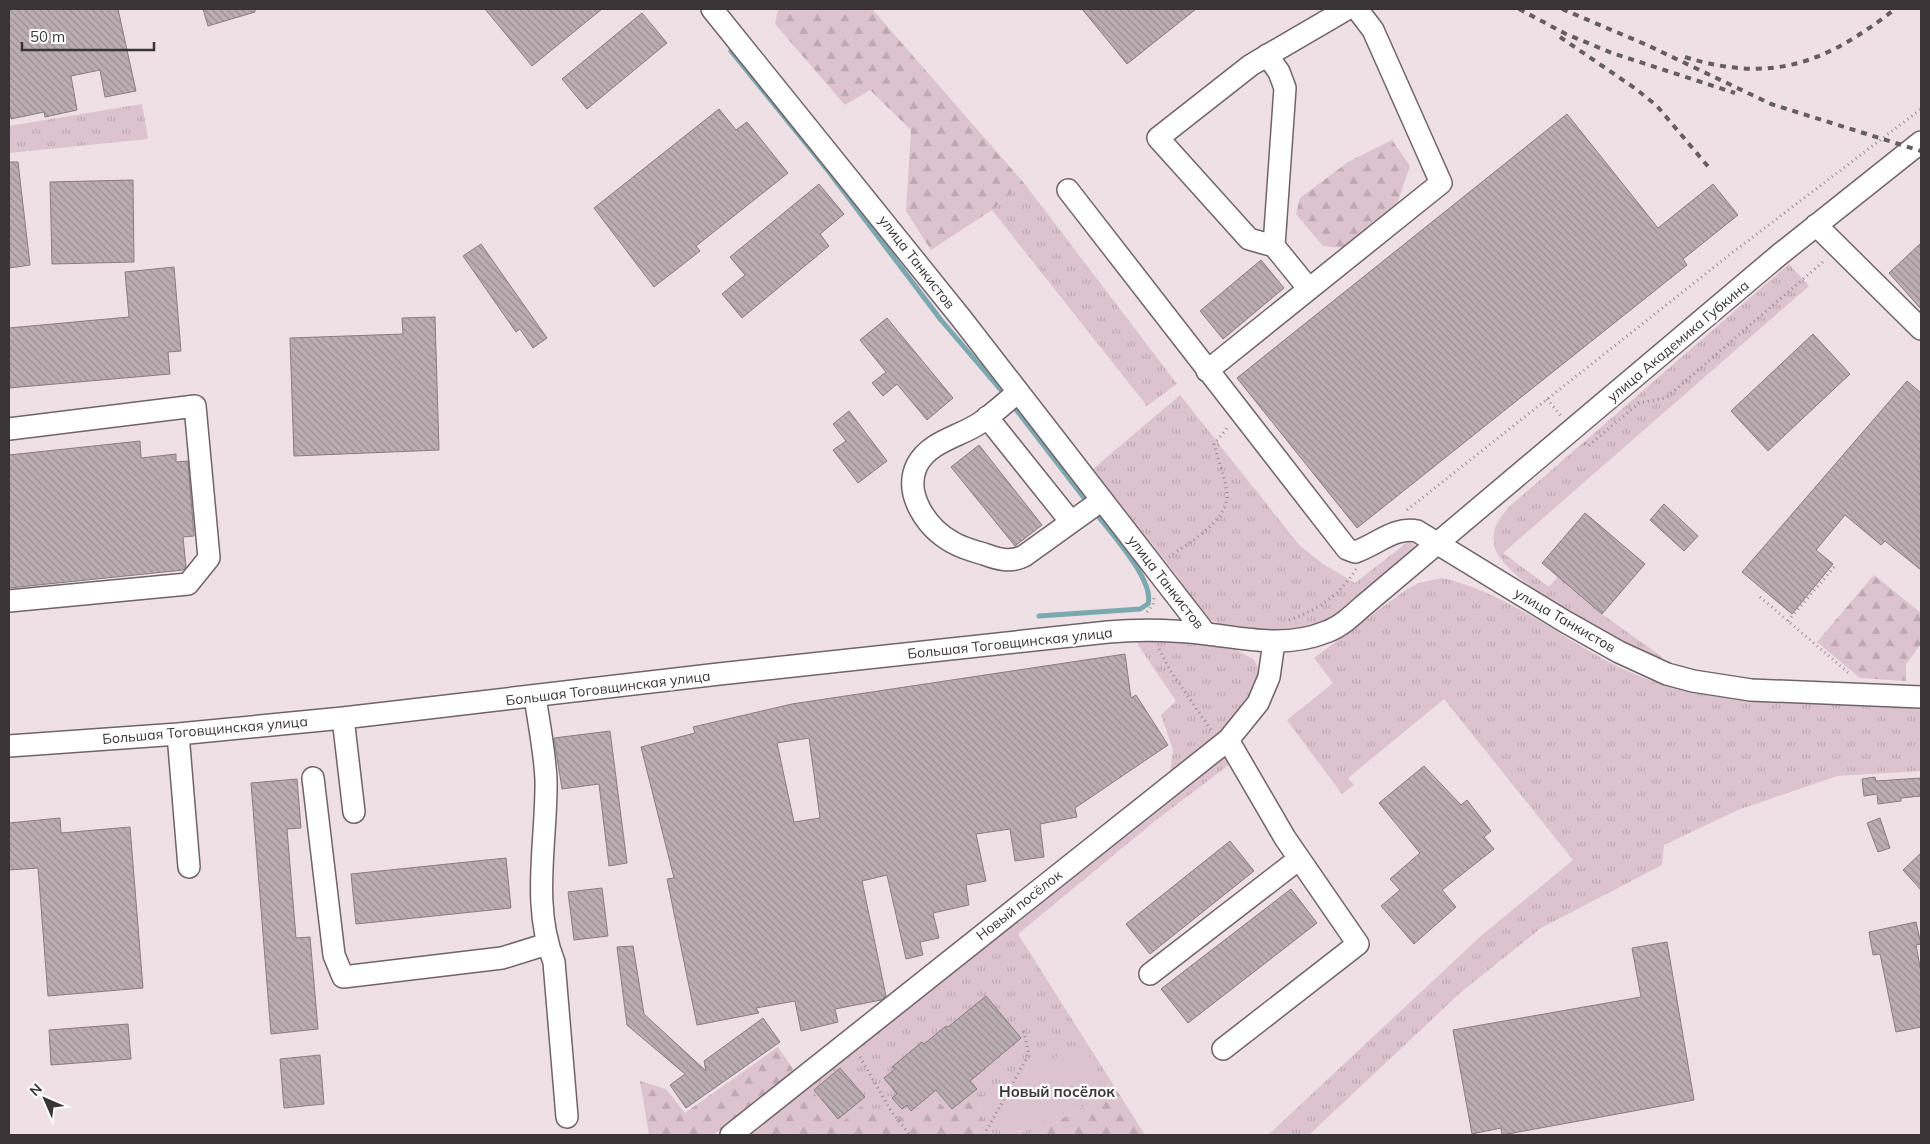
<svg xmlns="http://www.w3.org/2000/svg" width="1930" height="1144" viewBox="0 0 1930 1144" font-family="Mulish,sans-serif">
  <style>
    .grass { fill: url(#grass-tufts) }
    .forest { fill: url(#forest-firs) }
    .garden { fill: #ddc3cd }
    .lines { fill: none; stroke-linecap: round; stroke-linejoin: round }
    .stream { stroke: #7ca8b0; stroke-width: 5 }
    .building { fill: url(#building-back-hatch); stroke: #8a7d82; fill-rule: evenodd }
    .minor-casing { stroke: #706469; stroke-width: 24 }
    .path { stroke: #968c8f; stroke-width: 3; stroke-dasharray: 1 4; stroke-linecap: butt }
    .minor { stroke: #fff; stroke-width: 21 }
    .rail { stroke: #655d60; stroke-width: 4; stroke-dasharray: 6 6; stroke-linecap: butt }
    .labels { text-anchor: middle; stroke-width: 4.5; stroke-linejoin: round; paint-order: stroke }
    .street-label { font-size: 14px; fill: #3a3436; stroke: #fff }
    .neighbourhood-label { font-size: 15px; font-weight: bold; fill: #3a3436; stroke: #fff }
  </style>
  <defs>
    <pattern id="grass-tufts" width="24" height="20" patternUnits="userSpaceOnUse" patternTransform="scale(1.25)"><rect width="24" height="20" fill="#ddc3cd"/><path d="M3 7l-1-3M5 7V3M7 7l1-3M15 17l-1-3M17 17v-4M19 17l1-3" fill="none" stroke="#bea8b1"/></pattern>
    <pattern id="forest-firs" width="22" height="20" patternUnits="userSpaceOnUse" patternTransform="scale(1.25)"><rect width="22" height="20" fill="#ddc3cd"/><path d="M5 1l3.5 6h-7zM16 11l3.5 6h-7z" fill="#bea8b1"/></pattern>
    <pattern id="building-back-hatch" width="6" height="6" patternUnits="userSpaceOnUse" patternTransform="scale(1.25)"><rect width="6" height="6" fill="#bbaeb3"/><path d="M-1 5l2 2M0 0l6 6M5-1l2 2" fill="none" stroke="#998e92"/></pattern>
  </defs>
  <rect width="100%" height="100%" fill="#eee0e5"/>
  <path class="grass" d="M 142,104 L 148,139 L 9,153 L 9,126 Z
    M 1024,183 L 1177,384 L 1147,406 L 992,210 Z
    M 1789,264 L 1809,286 L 1503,553 L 1549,587 L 1558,576 L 1602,614 L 1662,657 L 1660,660 C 1625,645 1505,583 1495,548 C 1490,531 1498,520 1509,507 Z
    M 1180,395 L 1300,546 L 1323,564 L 1355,583 L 1409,541 L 1416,547 L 1338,614 L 1322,623 L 1310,628 L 1278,631 L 1220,624 L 1210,620 L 1191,601 L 1178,577 L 1093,469 Z
    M 1442,578 C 1513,594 1567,645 1632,673 C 1723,712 1825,701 1921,705 L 1921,771 L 1837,776 L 1738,810 L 1664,845 L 1662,865 L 1541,928 L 1460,993 L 1309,1135 L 1268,1135 L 1482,935 L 1573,860 L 1444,699 L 1348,778 L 1354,785 L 1342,794 L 1287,720 L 1333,683 L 1314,658 L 1407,589 L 1419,583 Z
    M 1138,636 L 1229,646 L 1253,659 L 1260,670 L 1258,686 L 1224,734 L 1170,774 L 1173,750 L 1161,715 L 1176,701 L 1138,645 Z
    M 1225,755 L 1234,761 L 1155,821 L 1018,934 L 1116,1089 L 1032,1135 L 976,1135 L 983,1121 L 980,1108 L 983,1096 L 950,1114 L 903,1118 L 876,1116 L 840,1124 L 806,1083 Z"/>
  <path class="forest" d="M 778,9 L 872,9 L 1024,183 L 992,210 L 931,250 L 906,211 L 911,130 L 870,90 L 845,105 L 775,24 Z
    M 1392,140 L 1410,166 L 1396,207 L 1343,248 L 1323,246 L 1296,214 L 1300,198 L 1348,162 Z
    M 1874,575 L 1921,613 L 1921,644 L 1906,664 L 1906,681 L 1860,678 L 1817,642 Z
    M 778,1047 L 793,1069 L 789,1076 L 730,1124 L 712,1135 L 649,1135 L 640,1081 L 666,1089 L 685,1113 Z
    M 806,1083 L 840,1124 L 867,1101 L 876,1116 L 889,1110 L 903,1118 L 934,1097 L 950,1114 L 979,1094 L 983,1096 L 980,1108 L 983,1121 L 976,1135 L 742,1135 Z
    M 1116,1089 L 1145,1135 L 1032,1135 Z"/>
  <path class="garden" d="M 1077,1045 L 1084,1048 L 1104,1082 L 1102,1087 L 1018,1135 L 1002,1135 L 986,1106 L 986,1097 Z"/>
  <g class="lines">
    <path class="stream" d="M 731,51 L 829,172 L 941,320 L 1006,396
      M 1011,403 L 1088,503
      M 1039,616 L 1140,609 L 1148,604 C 1155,580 1109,531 1095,512"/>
  </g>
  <path class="building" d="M 9,9 L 118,9 L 136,91 L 105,97 L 100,70 L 71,76 L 77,110 L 45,117 L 44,112 L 11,119 L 9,108 Z
    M 203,9 L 255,9 L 255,12 L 208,26 Z
    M 485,9 L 602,9 L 532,66 Z
    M 1082,9 L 1196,9 L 1127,64 Z
    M 642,13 L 667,43 L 587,109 L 562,79 Z
    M 719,109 L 736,130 L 747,122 L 788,173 L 696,246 L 700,251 L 654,287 L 594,208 Z
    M 1567,114 L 1658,228 L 1713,184 L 1738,215 L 1683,259 L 1687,265 L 1357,528 L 1237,378 Z
    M 9,162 L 18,162 L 30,265 L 9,268 Z
    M 133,180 L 134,262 L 52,264 L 50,182 Z
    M 819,184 L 844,214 L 820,234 L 829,246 L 742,318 L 722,294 L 745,275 L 730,257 Z
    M 1921,243 L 1921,309 L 1889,273 Z
    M 481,244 L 547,338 L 533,348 L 520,329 L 516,332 L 463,256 Z
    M 1261,260 L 1284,288 L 1223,339 L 1200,311 Z
    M 174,267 L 181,351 L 168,352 L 170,374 L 9,388 L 9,328 L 129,317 L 125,272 Z
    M 435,317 L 439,450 L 294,456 L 290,338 L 403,334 L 402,318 Z
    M 887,318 L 953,398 L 927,420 L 897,384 L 883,396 L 872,383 L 886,372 L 860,340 Z
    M 1813,334 L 1850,374 L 1768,451 L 1731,411 Z
    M 1907,381 L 1921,393 L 1921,570 L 1885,541 L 1881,545 L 1845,515 L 1816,550 L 1833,564 L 1792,614 L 1742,572 Z
    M 849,411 L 887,461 L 858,483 L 833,450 L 846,441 L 833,424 Z
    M 140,441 L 141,458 L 176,454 L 176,462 L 188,461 L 194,536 L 183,537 L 186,567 L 183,570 L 9,588 L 9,455 Z
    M 979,445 L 1042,525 L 1015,546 L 951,467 Z
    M 1664,504 L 1698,536 L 1684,551 L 1650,520 Z
    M 1585,513 L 1645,564 L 1602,614 L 1542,563 Z
    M 1125,654 L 1131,698 L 1136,695 L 1168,745 L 1075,808 L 1077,817 L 1040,824 L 1044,857 L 1015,861 L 1010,829 L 976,834 L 986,881 L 966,885 L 969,905 L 933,913 L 939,938 L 920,942 L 923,955 L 906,959 L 887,875 L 862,881 L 886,996 L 881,1000 L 835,1009 L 838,1022 L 801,1031 L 795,1001 L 756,1008 L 759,1013 L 697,1025 L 667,879 L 674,878 L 641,747 L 695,733 L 693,727 L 792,704 ZM 809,738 L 820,818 L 794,822 L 777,743 Z
    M 610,731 L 627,863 L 609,866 L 599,784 L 562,789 L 554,738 Z
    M 1424,766 L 1461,805 L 1467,800 L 1491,831 L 1484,837 L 1494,849 L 1442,890 L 1456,907 L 1414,944 L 1381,906 L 1400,890 L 1390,879 L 1420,853 L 1379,803 Z
    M 1875,777 L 1876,781 L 1921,778 L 1921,796 L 1901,798 L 1901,801 L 1878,804 L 1877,794 L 1864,796 L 1862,779 Z
    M 297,779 L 301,828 L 287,829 L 296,938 L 310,937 L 318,1029 L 271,1034 L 251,783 Z
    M 60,818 L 61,833 L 130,827 L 143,988 L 48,996 L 38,868 L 9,870 L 9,823 Z
    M 1880,818 L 1890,848 L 1878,852 L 1867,823 Z
    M 1230,841 L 1254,871 L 1150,954 L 1126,924 Z
    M 1921,853 L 1921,890 L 1903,870 Z
    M 506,858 L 511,908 L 356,924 L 351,874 Z
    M 602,888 L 608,936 L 574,940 L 568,892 Z
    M 1291,889 L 1317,923 L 1188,1023 L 1161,989 Z
    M 1916,922 L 1921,944 L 1916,945 L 1921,972 L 1921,1027 L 1896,1032 L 1880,954 L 1873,955 L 1869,932 Z
    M 1667,942 L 1694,1100 L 1502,1135 L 1501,1128 L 1472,1134 L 1453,1030 L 1641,997 L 1632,948 Z
    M 633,946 L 644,1014 L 706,1071 L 704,1061 L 763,1018 L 780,1042 L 686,1108 L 670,1085 L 685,1074 L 627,1025 L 617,947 Z
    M 986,996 L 1021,1038 L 970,1081 L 977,1089 L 952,1109 L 936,1090 L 911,1111 L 907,1105 L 902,1109 L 892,1098 L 897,1094 L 884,1078 L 895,1069 L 892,1067 L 922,1042 L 924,1044 L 946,1026 L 948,1027 Z
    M 128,1024 L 131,1059 L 51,1065 L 49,1030 Z
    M 320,1055 L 324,1104 L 284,1108 L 280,1059 Z
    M 840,1068 L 865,1097 L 838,1119 L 814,1090 Z"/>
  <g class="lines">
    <g class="minor-casing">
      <path id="minor" d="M 712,9 L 961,318 L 1206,634
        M 1267,55 L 1279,72 L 1285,88 L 1274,246
        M 1068,190 L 1347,549 L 1355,552 C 1376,545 1395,526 1417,531 L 1564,621 L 1619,652 L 1667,674 L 1693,681 L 1751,690 L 1921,697
        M 1816,225 L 1921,329
        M 1309,289 L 1274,246 L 1249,239 L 1158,138 L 1251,65 L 1347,9
        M 1207,371 L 1441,183 L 1373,30 L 1357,9
        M 1018,392 C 1006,402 993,414 980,423 C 959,437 930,441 917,465 C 903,494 927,528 952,542 C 962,548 973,551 984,554 C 997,559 1011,563 1024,556 L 1102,500
        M 987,417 L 1071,522
        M 9,429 L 195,406 L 209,558 L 188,584 L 9,601
        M 535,697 C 539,724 545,753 546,780 C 547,840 531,905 554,962 L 567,1117
        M 343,718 L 354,812
        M 178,734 L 189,867
        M 9,746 L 178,734 L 343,718 L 719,674 L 1108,632 C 1141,629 1175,630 1208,634 C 1247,639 1287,648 1326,632 C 1340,627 1352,616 1363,606 L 1779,255 L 1921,142
        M 313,778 L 334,955 L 343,977 L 502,958 L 547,944
        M 1150,974 L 1299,859
        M 1223,1049 L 1358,944 L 1285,838 L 1228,740
        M 731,1135 L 1228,740 L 1258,703 L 1269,677 L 1274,642"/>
    </g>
    <path class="path" d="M 1547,399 L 1561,416
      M 1585,443 L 1588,446 L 1639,403 L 1666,398 L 1825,260
      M 1407,510 L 1732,253 L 1921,109
      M 1169,557 C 1187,544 1230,520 1227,493 C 1225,477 1218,460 1214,444 L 1228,427
      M 1760,597 L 1851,675
      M 1147,612 L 1153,605 L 1154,598
      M 1289,620 C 1318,610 1340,595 1356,569
      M 1788,621 L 1835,566
      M 1159,649 L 1170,670 L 1211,730
      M 860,1057 L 891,1111 L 910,1135
      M 984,1135 L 1029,1054 L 1023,1029"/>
    <use href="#minor" class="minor"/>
    <path class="rail" d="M 1519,9 L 1566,34 L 1612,53 L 1735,93
      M 1562,9 L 1647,45 L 1771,104 L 1921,151
      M 1560,37 L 1636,89 L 1657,106 L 1711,170
      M 1685,57 C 1772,84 1826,63 1895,9"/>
  </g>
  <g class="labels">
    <g class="street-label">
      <text transform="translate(917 262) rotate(52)" y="5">улица Танкистов</text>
      <text transform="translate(1678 341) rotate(-40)" y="5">улица Академика Губкина</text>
      <text transform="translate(1166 582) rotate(52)" y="5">улица Танкистов</text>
      <text transform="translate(1565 620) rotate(30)" y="5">улица Танкистов</text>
      <text transform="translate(1010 643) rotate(-6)" y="5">Большая Тоговщинская улица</text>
      <text transform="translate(608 688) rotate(-7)" y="5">Большая Тоговщинская улица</text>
      <text transform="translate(205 730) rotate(-5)" y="5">Большая Тоговщинская улица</text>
      <text transform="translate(1019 905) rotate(-38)" y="5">Новый посёлок</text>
    </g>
    <g class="neighbourhood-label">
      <text x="1057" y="1097">Новый посёлок</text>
    </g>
  </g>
  <rect width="1930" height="1144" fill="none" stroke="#3a3436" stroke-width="20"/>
  <g transform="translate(45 1099) rotate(315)" stroke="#ffffff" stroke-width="4" paint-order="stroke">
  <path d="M0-4L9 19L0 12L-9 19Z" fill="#3a3436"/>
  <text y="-8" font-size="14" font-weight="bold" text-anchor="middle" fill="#3a3436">N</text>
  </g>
  <path d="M22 42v8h132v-8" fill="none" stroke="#3a3436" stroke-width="2.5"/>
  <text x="30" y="42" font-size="15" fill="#3a3436" stroke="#ffffff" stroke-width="4" paint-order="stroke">50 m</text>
</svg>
